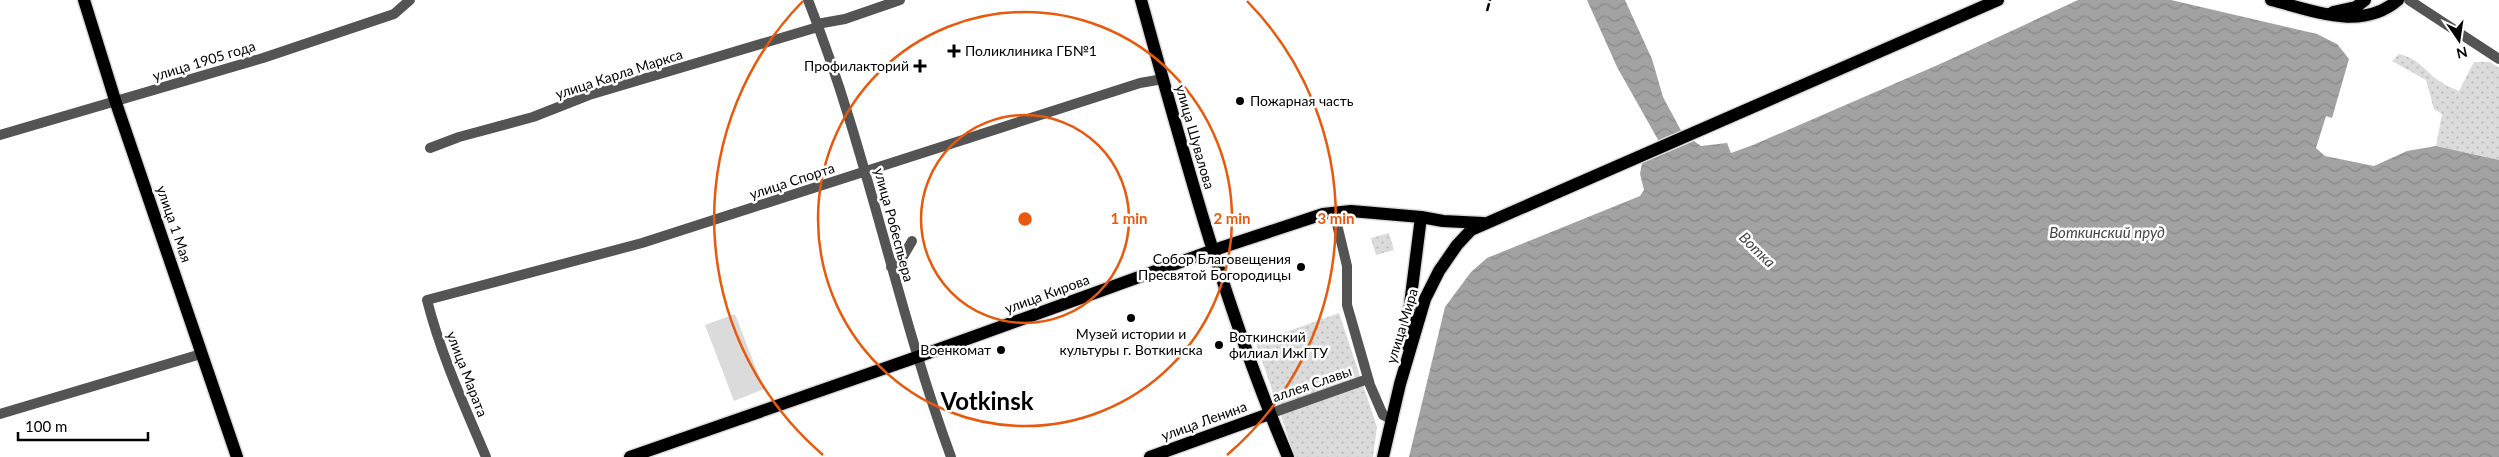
<svg xmlns="http://www.w3.org/2000/svg" width="2499" height="457" viewBox="0 0 2499 457" font-family="Lato,sans-serif">
  <style>
    .green { fill: url(#green-dots) }
    .pitch { fill: #dbdbdb }
    .water { fill: url(#water-waves) }
    .lines { fill: none; stroke-linecap: round; stroke-linejoin: round }
    .major-casing { stroke: #dbdbdb; stroke-width: 15 }
    .minor { stroke: #545454; stroke-width: 10 }
    .major { stroke: #000; stroke-width: 12 }
    .rail { stroke: #000; stroke-width: 2.5; stroke-dasharray: 8 2.5 1 2.5; stroke-linecap: butt }
    .ring { fill: none; stroke: #e8590c; stroke-width: 2.5 }
    .poi-dot { fill: #000; stroke: #fff; stroke-width: 2 }
    .labels { text-anchor: middle; stroke-width: 5; stroke-linejoin: round; paint-order: stroke }
    .poi-label { font-size: 14px; fill: #000; stroke: #fff; text-anchor: start }
    .street-label { font-size: 14px; fill: #000; stroke: #fff }
    .water-label { font-size: 15px; font-style: italic; fill: #434343; stroke: #fff }
    .town-label { font-size: 24px; font-weight: bold; fill: #000; stroke: #fff }
    .centre { fill: #e8590c; stroke: #fff; stroke-width: 2.5 }
    .ring-label { font-size: 15px; text-anchor: middle; font-weight: bold; fill: #e8590c; stroke: #fff; stroke-width: 5; stroke-linejoin: round; paint-order: stroke }
  </style>
  <defs>
    <pattern id="green-dots" width="8" height="8" patternUnits="userSpaceOnUse" patternTransform="scale(1.25)"><rect width="8" height="8" fill="#dbdbdb"/><path d="M2 2h.1M6 6h.1" fill="none" stroke="#bababa" stroke-width="1.8" stroke-linecap="round"/></pattern>
    <pattern id="water-waves" width="16" height="10" patternUnits="userSpaceOnUse" patternTransform="scale(1.25)"><rect width="16" height="10" fill="#a2a2a2"/><path d="M0 5q4-4 8 0t8 0" fill="none" stroke="#8a8a8a"/></pattern>
  </defs>
  <rect width="100%" height="100%" fill="#fff"/>
  <path class="green" d="M 2399,54 C 2420,59 2425,72 2441,82 C 2446,86 2453,88 2459,91 L 2474,62 L 2490,62 L 2499,68 L 2499,160 L 2436,146 L 2442,114 L 2434,109 L 2426,80 L 2392,61 Z
    M 1389,233 L 1394,250 L 1376,255 L 1371,238 Z
    M 1339,313 L 1377,427 L 1373,457 L 1295,457 L 1256,343 Z"/>
  <path class="pitch" d="M 735,314 L 764,389 L 734,401 L 705,325 Z"/>
  <path class="water" d="M 1587,0 L 1625,0 L 1652,59 L 1663,97 L 1684,136 L 1661,145 L 1617,67 Z
    M 2078,0 L 2171,0 L 2317,34 L 2337,44 L 2349,59 L 2332,118 L 2326,116 L 2316,148 L 2325,156 L 2374,166 L 2407,151 L 2436,146 L 2499,160 L 2499,457 L 1409,457 L 1445,307 L 1471,272 L 1487,258 L 1640,196 L 1644,190 L 1640,174 L 1642,163 L 1694,141 L 1701,146 L 1727,143 L 1731,153 L 1753,145 L 1940,64 Z"/>
  <g class="lines">
    <g class="major-casing">
      <path id="major" d="M 84,0 L 116,103 L 237,457
        M 1141,0 C 1184,155 1225,309 1288,457
        M 2271,0 C 2312,10 2361,32 2398,0
        M 2333,12 L 2356,7 L 2365,0
        M 1405,344 L 1421,217
        M 630,457 L 917,357 L 1211,251 L 1323,214 L 1351,211 L 1421,217 L 1443,221 L 1483,223
        M 1150,457 L 1269,414
        M 1383,457 L 1400,384 L 1425,299 L 1439,271 L 1457,245 L 1471,230 L 1998,0"/>
    </g>
    <path class="minor" d="M 808,0 C 867,149 896,307 951,457
      M 2409,0 L 2499,59
      M 817,24 L 845,19 L 900,0
      M 0,135 L 263,58 L 394,14 L 410,0
      M 430,148 L 459,137 L 533,117 L 589,95 L 818,27
      M 1334,212 L 1347,266 L 1347,305 L 1370,385 L 1383,415 L 1393,420
      M 891,267 L 901,260 L 912,241
      M 0,414 L 201,354
      M 1269,414 L 1365,380
      M 486,457 C 464,405 441,355 427,300 L 642,243 L 1140,83 L 1163,79"/>
    <use href="#major" class="major"/>
    <path class="rail" d="M 1487,11 L 1490,0"/>
  </g>
  <g class="ring">
    <circle cx="1025" cy="219" r="104"/>
    <circle cx="1025" cy="219" r="207"/>
    <path d="M823 455A311 311 0 0 1 803 1M1247 1A311 311 0 0 1 1227 455"/>
  </g>
  <g class="poi-dot">
    <path d="M951.5 43.5h5v5h5v5h-5v5h-5v-5h-5v-5h5z"/>
    <path d="M917.5 58.5h5v5h5v5h-5v5h-5v-5h-5v-5h5z"/>
    <circle cx="1240" cy="101" r="5"/>
    <circle cx="1301" cy="267" r="5"/>
    <circle cx="1131" cy="318" r="5"/>
    <circle cx="1219" cy="345" r="5"/>
    <circle cx="1001" cy="350" r="5"/>
  </g>
  <g class="labels">
    <g class="poi-label">
      <text x="965" y="56">Поликлиника ГБ№1</text>
      <text x="909" y="71" text-anchor="end">Профилакторий</text>
      <text x="1250" y="106">Пожарная часть</text>
      <text x="1291" y="264" text-anchor="end">Собор Благовещения<tspan x="1291" dy="16">Пресвятой Богородицы</tspan></text>
      <text x="1131" y="339" text-anchor="middle">Музей истории и<tspan x="1131" dy="16">культуры г. Воткинска</tspan></text>
      <text x="1229" y="342">Воткинский<tspan x="1229" dy="16">филиал ИжГТУ</tspan></text>
      <text x="991" y="355" text-anchor="end">Военкомат</text>
    </g>
    <g class="street-label">
      <text transform="translate(204 61) rotate(-17)" y="5">улица 1905 года</text>
      <text transform="translate(619 74) rotate(-18)" y="5">улица Карла Маркса</text>
      <text transform="translate(1195 137) rotate(74)" y="5">улица Шувалова</text>
      <text transform="translate(792 181) rotate(-18)" y="5">улица Спорта</text>
      <text transform="translate(174 224) rotate(71)" y="5">улица 1 Мая</text>
      <text transform="translate(894 225) rotate(75)" y="5">улица Робеспьера</text>
      <text transform="translate(1047 294) rotate(-20)" y="5">улица Кирова</text>
      <text transform="translate(1402 326) rotate(-73)" y="5">улица Мира</text>
      <text transform="translate(467 374) rotate(69)" y="5">улица Марата</text>
      <text transform="translate(1312 384) rotate(-19)" y="5">аллея Славы</text>
      <text transform="translate(1204 421) rotate(-20)" y="5">улица Ленина</text>
    </g>
    <g class="water-label">
      <text x="2107" y="238">Воткинский пруд</text>
      <text transform="translate(1757 250) rotate(44)" y="5">Вотка</text>
    </g>
    <g class="town-label">
      <text x="987" y="410">Votkinsk</text>
    </g>
  </g>
  <circle cx="1025" cy="219" r="8" class="centre"/>
  <g class="ring-label">
    <text x="1129" y="224">1 min</text>
    <text x="1232" y="224">2 min</text>
    <text x="1336" y="224">3 min</text>
  </g>
  <g transform="translate(2459 40) rotate(167)" stroke="#ffffff" stroke-width="4" paint-order="stroke">
  <path d="M0-4L9 19L0 12L-9 19Z" fill="#000000"/>
  <text y="-8" font-size="14" font-weight="bold" text-anchor="middle" fill="#000000">N</text>
  </g>
  <path d="M18 432v8h130v-8" fill="none" stroke="#000000" stroke-width="2.5"/>
  <text x="25" y="432" font-size="15" fill="#000000" stroke="#ffffff" stroke-width="4" paint-order="stroke">100 m</text>
</svg>
